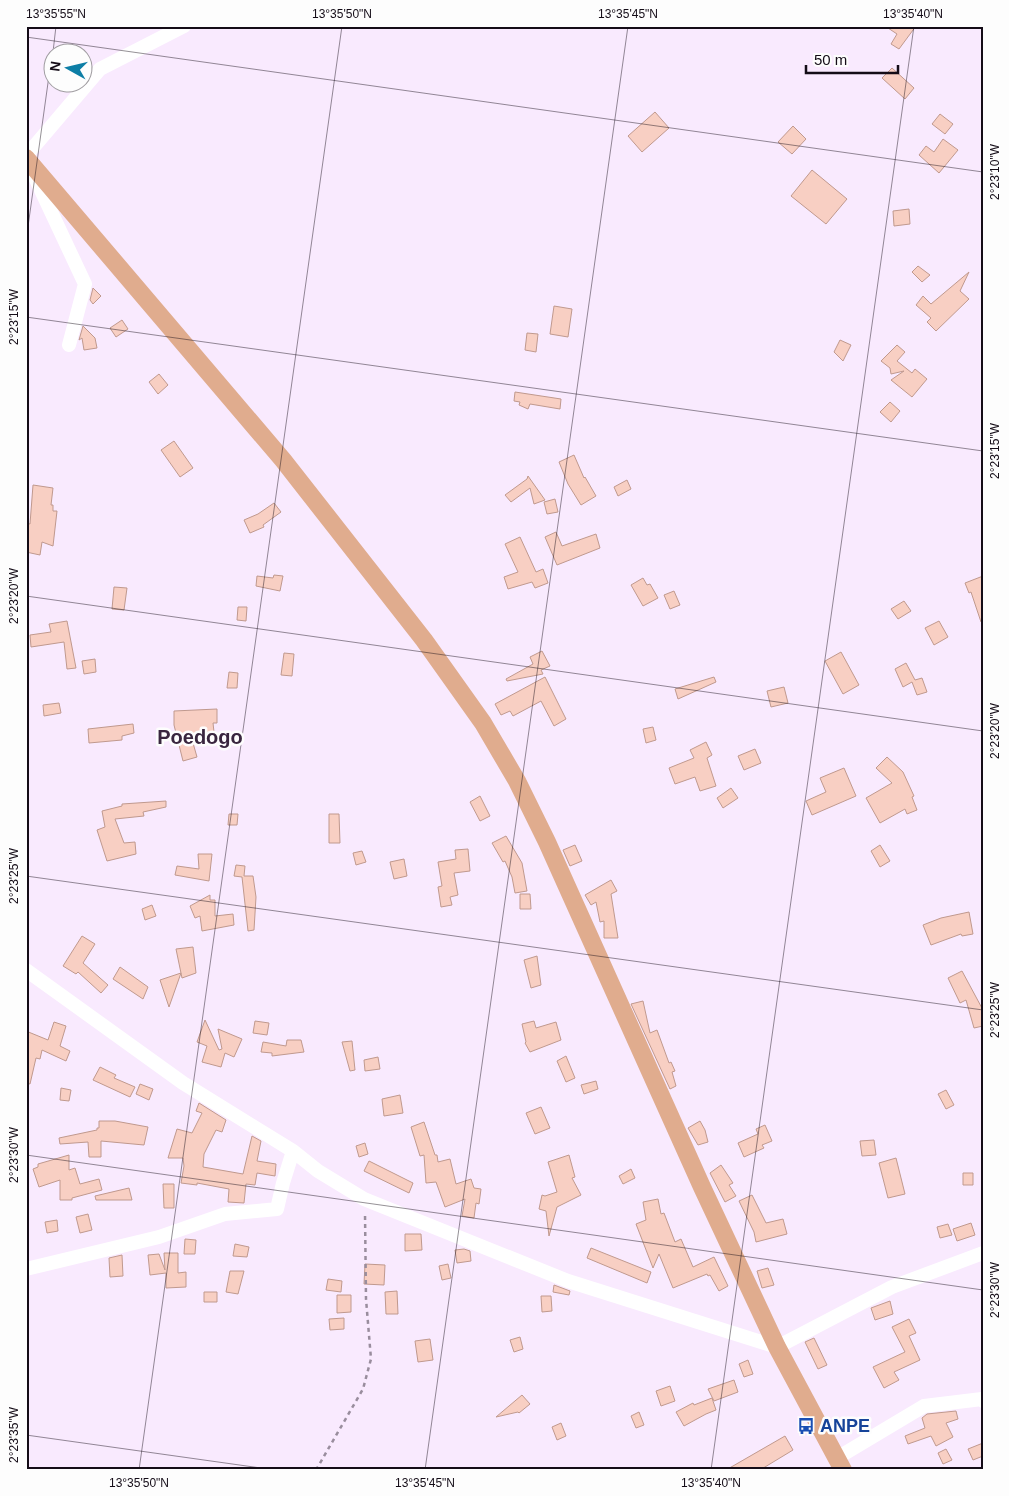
<svg xmlns="http://www.w3.org/2000/svg" width="1009" height="1496" viewBox="0 0 1009 1496" font-family="Helvetica,sans-serif">
  <style>
    .building { fill: #f8cfc3; stroke: #c0998e }
    .lines { fill: none; stroke-linecap: round; stroke-linejoin: round }
    .path { stroke: #998d9d; stroke-width: 2.5; stroke-dasharray: 4 4; stroke-linecap: butt }
    .minor { stroke: #fff; stroke-width: 14 }
    .major { stroke: #e0ac8e; stroke-width: 18 }
    .ticks { fill: none; stroke: #140c17; stroke-width: 1; stroke-opacity: 0.45 }
    .labels { text-anchor: middle; stroke-width: 5; stroke-linejoin: round; paint-order: stroke }
    .transit-label { font-size: 18px; font-weight: bold; fill: #164399; stroke: #fdfdfd; text-anchor: start }
    .quarter-label { font-size: 20px; font-weight: bold; fill: #39263f; stroke: #fdfdfd }
    .neatline { fill: none; stroke: #140c17; stroke-width: 2 }
    .ticks-label { font-size: 12px; text-anchor: middle; fill: #140c17 }
  </style>
  <rect width="100%" height="100%" fill="#f9eafe"/>
  <path class="building" d="M 885,26 L 916,26 L 899,49 L 891,44 L 897,34 Z
    M 892,68 L 914,88 L 905,99 L 882,78 Z
    M 655,112 L 669,128 L 642,152 L 628,136 Z
    M 940,114 L 953,124 L 945,134 L 932,124 Z
    M 793,126 L 806,139 L 792,154 L 778,142 Z
    M 943,139 L 958,150 L 939,173 L 919,155 L 926,146 L 934,152 Z
    M 812,170 L 847,199 L 826,224 L 791,196 Z
    M 909,209 L 910,224 L 894,226 L 893,211 Z
    M 918,266 L 930,275 L 922,282 L 912,272 Z
    M 969,272 L 960,291 L 969,299 L 936,331 L 927,322 L 931,318 L 916,305 L 923,296 L 931,304 Z
    M 93,288 L 101,296 L 93,304 L 90,300 Z
    M 554,306 L 572,309 L 568,337 L 550,334 Z
    M 122,320 L 128,329 L 116,337 L 110,328 Z
    M 83,326 L 95,338 L 97,348 L 84,350 L 82,338 L 79,340 Z
    M 527,333 L 538,334 L 536,352 L 525,350 Z
    M 840,340 L 851,345 L 843,361 L 834,352 Z
    M 897,345 L 905,352 L 897,361 L 912,373 L 915,369 L 927,379 L 912,397 L 891,380 L 904,371 L 891,374 L 890,368 L 881,361 Z
    M 159,374 L 168,385 L 158,394 L 149,382 Z
    M 515,392 L 561,399 L 560,409 L 530,404 L 528,409 L 519,405 L 520,402 L 514,401 Z
    M 890,402 L 900,411 L 891,422 L 880,412 Z
    M 174,441 L 193,468 L 180,477 L 161,450 Z
    M 574,455 L 584,478 L 585,477 L 596,496 L 581,505 L 568,484 L 559,462 Z
    M 528,476 L 545,500 L 534,504 L 530,488 L 511,502 L 505,495 L 527,479 Z
    M 627,480 L 631,489 L 618,496 L 614,487 Z
    M 33,485 L 53,488 L 51,505 L 53,505 L 53,511 L 57,511 L 53,546 L 42,542 L 40,555 L 26,552 L 26,523 L 30,524 Z
    M 555,499 L 558,512 L 547,514 L 544,502 Z
    M 274,503 L 281,512 L 263,525 L 264,527 L 250,533 L 244,520 L 258,514 Z
    M 556,532 L 562,546 L 596,534 L 600,548 L 557,565 L 545,537 Z
    M 520,537 L 536,572 L 543,569 L 548,583 L 535,588 L 532,582 L 508,589 L 504,577 L 518,572 L 505,544 Z
    M 274,575 L 283,576 L 280,591 L 256,586 L 257,576 L 273,578 Z
    M 983,576 L 983,621 L 981,622 L 971,592 L 969,593 L 965,583 Z
    M 643,578 L 647,585 L 650,584 L 658,598 L 643,606 L 631,585 Z
    M 114,587 L 127,588 L 124,610 L 112,609 Z
    M 674,591 L 680,605 L 670,609 L 664,595 Z
    M 904,601 L 911,611 L 898,619 L 891,609 Z
    M 238,607 L 247,607 L 246,621 L 237,620 Z
    M 67,621 L 76,668 L 67,669 L 64,642 L 31,647 L 30,635 L 51,632 L 49,624 Z
    M 939,621 L 948,637 L 934,645 L 925,628 Z
    M 542,651 L 550,666 L 541,670 L 543,674 L 507,681 L 506,679 L 533,664 L 530,657 Z
    M 841,652 L 859,685 L 843,694 L 825,661 Z
    M 284,653 L 294,654 L 292,676 L 281,675 Z
    M 95,659 L 96,672 L 84,674 L 82,661 Z
    M 906,663 L 915,680 L 922,678 L 927,692 L 917,695 L 912,682 L 903,687 L 895,669 Z
    M 229,672 L 238,673 L 237,688 L 227,688 Z
    M 545,677 L 566,719 L 554,726 L 541,701 L 513,716 L 510,711 L 501,715 L 495,704 Z
    M 714,677 L 716,682 L 678,699 L 675,689 Z
    M 784,687 L 788,703 L 771,707 L 767,691 Z
    M 59,703 L 61,713 L 44,716 L 43,705 Z
    M 217,709 L 217,723 L 213,723 L 215,741 L 193,743 L 197,757 L 183,761 L 174,725 L 174,711 Z
    M 133,724 L 134,733 L 122,736 L 122,740 L 89,743 L 88,729 Z
    M 653,727 L 656,740 L 646,743 L 643,729 Z
    M 706,742 L 712,755 L 707,758 L 716,786 L 700,791 L 695,777 L 675,784 L 669,768 L 694,758 L 690,750 Z
    M 755,749 L 761,763 L 744,770 L 738,756 Z
    M 887,757 L 903,772 L 914,796 L 912,797 L 917,810 L 907,814 L 905,809 L 880,823 L 866,798 L 892,783 L 876,768 Z
    M 844,768 L 856,796 L 812,815 L 806,801 L 826,792 L 820,778 Z
    M 731,788 L 738,798 L 723,808 L 717,798 Z
    M 480,796 L 490,816 L 480,821 L 470,802 Z
    M 166,801 L 166,807 L 143,812 L 144,816 L 115,819 L 124,843 L 135,842 L 136,854 L 107,861 L 97,830 L 105,827 L 102,811 L 122,806 L 122,804 Z
    M 229,814 L 238,814 L 237,825 L 228,825 Z
    M 329,814 L 339,814 L 340,843 L 329,843 Z
    M 506,836 L 522,863 L 527,891 L 515,893 L 512,877 L 505,861 L 503,862 L 492,843 Z
    M 575,845 L 582,861 L 570,866 L 563,850 Z
    M 880,845 L 890,861 L 880,867 L 871,851 Z
    M 468,849 L 470,871 L 454,873 L 458,895 L 450,897 L 452,905 L 441,907 L 438,887 L 442,886 L 438,862 L 456,859 L 455,850 Z
    M 362,851 L 366,862 L 356,865 L 353,853 Z
    M 198,854 L 212,854 L 209,881 L 175,875 L 177,866 L 199,869 Z
    M 404,859 L 407,876 L 394,879 L 390,862 Z
    M 236,865 L 245,866 L 244,876 L 253,876 L 256,897 L 254,930 L 248,931 L 242,877 L 234,876 Z
    M 611,880 L 617,891 L 611,894 L 618,938 L 604,938 L 604,921 L 600,922 L 596,902 L 591,905 L 585,895 Z
    M 520,894 L 530,894 L 531,909 L 520,909 Z
    M 210,895 L 210,900 L 215,900 L 215,916 L 233,914 L 234,925 L 202,931 L 200,916 L 195,918 L 190,906 Z
    M 152,905 L 156,916 L 145,920 L 142,909 Z
    M 969,912 L 973,934 L 962,936 L 961,934 L 931,945 L 923,925 L 941,918 Z
    M 82,936 L 95,944 L 83,963 L 108,985 L 101,993 L 78,972 L 76,974 L 63,966 Z
    M 193,947 L 196,973 L 182,978 L 176,949 Z
    M 537,956 L 541,985 L 531,988 L 524,960 Z
    M 120,967 L 148,987 L 143,999 L 113,979 Z
    M 962,971 L 983,1010 L 983,1026 L 974,1028 L 966,1000 L 960,1003 L 948,978 Z
    M 181,973 L 169,1007 L 160,980 Z
    M 643,1001 L 650,1033 L 657,1030 L 669,1063 L 671,1062 L 675,1071 L 672,1072 L 676,1086 L 670,1089 L 631,1004 Z
    M 205,1020 L 219,1050 L 222,1049 L 218,1029 L 242,1039 L 234,1057 L 225,1053 L 221,1067 L 202,1062 L 207,1046 L 197,1042 Z
    M 255,1021 L 269,1023 L 267,1035 L 253,1033 Z
    M 534,1021 L 536,1028 L 556,1022 L 561,1040 L 530,1052 L 525,1043 L 526,1042 L 522,1024 Z
    M 54,1022 L 66,1026 L 60,1046 L 70,1051 L 66,1061 L 42,1050 L 40,1059 L 36,1058 L 30,1084 L 26,1083 L 26,1031 L 48,1040 Z
    M 287,1040 L 301,1040 L 304,1052 L 272,1056 L 272,1053 L 261,1052 L 263,1042 L 286,1046 Z
    M 352,1041 L 355,1070 L 350,1071 L 342,1042 Z
    M 566,1056 L 575,1078 L 566,1082 L 557,1061 Z
    M 378,1057 L 380,1069 L 365,1071 L 364,1060 Z
    M 100,1067 L 116,1075 L 114,1078 L 135,1087 L 130,1097 L 93,1080 Z
    M 596,1081 L 598,1089 L 584,1094 L 581,1085 Z
    M 140,1084 L 153,1089 L 149,1100 L 136,1094 Z
    M 61,1088 L 71,1090 L 69,1101 L 60,1100 Z
    M 946,1090 L 954,1105 L 946,1109 L 938,1094 Z
    M 400,1095 L 403,1113 L 384,1116 L 382,1099 Z
    M 199,1103 L 226,1120 L 222,1132 L 216,1130 L 204,1154 L 203,1167 L 243,1174 L 252,1136 L 261,1141 L 257,1161 L 276,1164 L 275,1176 L 257,1173 L 255,1185 L 246,1184 L 244,1203 L 228,1202 L 229,1189 L 197,1183 L 197,1185 L 181,1183 L 184,1166 L 183,1158 L 168,1158 L 177,1129 L 192,1133 L 202,1113 L 196,1111 Z
    M 541,1107 L 550,1128 L 535,1134 L 526,1113 Z
    M 99,1121 L 115,1121 L 148,1127 L 144,1145 L 101,1141 L 101,1157 L 89,1157 L 88,1142 L 60,1144 L 59,1138 L 97,1130 L 97,1128 L 99,1128 Z
    M 700,1121 L 705,1130 L 708,1142 L 698,1145 L 688,1128 Z
    M 424,1122 L 435,1155 L 437,1155 L 438,1162 L 450,1159 L 456,1184 L 471,1179 L 474,1188 L 481,1189 L 479,1204 L 476,1203 L 474,1218 L 462,1216 L 465,1199 L 445,1207 L 436,1182 L 426,1183 L 424,1155 L 420,1156 L 411,1127 Z
    M 765,1125 L 772,1141 L 762,1145 L 764,1148 L 744,1157 L 738,1143 L 758,1134 L 756,1129 Z
    M 874,1140 L 876,1155 L 862,1156 L 860,1141 Z
    M 365,1143 L 368,1154 L 359,1157 L 356,1146 Z
    M 69,1155 L 69,1170 L 75,1168 L 80,1184 L 99,1179 L 102,1190 L 72,1198 L 72,1200 L 60,1200 L 60,1180 L 39,1187 L 33,1169 L 38,1167 L 38,1164 Z
    M 569,1155 L 575,1177 L 572,1178 L 581,1195 L 557,1207 L 549,1236 L 546,1211 L 539,1209 L 542,1195 L 545,1196 L 557,1192 L 548,1162 Z
    M 896,1158 L 905,1194 L 888,1198 L 879,1163 Z
    M 369,1161 L 413,1183 L 409,1193 L 364,1171 Z
    M 721,1165 L 733,1183 L 729,1185 L 736,1196 L 725,1202 L 710,1173 Z
    M 631,1169 L 635,1178 L 623,1184 L 619,1176 Z
    M 963,1173 L 973,1173 L 973,1185 L 963,1185 Z
    M 163,1184 L 174,1184 L 174,1208 L 164,1208 Z
    M 129,1188 L 132,1200 L 96,1200 L 95,1196 Z
    M 752,1195 L 766,1223 L 783,1219 L 787,1234 L 756,1242 L 754,1232 L 739,1201 Z
    M 658,1199 L 661,1214 L 664,1213 L 675,1242 L 681,1239 L 693,1267 L 714,1257 L 728,1286 L 719,1291 L 710,1275 L 708,1276 L 707,1274 L 673,1288 L 659,1254 L 653,1268 L 636,1224 L 646,1220 L 643,1202 Z
    M 88,1214 L 92,1230 L 80,1233 L 76,1217 Z
    M 57,1220 L 58,1231 L 47,1233 L 45,1222 Z
    M 971,1223 L 975,1235 L 957,1241 L 953,1229 Z
    M 948,1224 L 952,1235 L 940,1238 L 937,1227 Z
    M 405,1234 L 421,1234 L 422,1250 L 405,1251 Z
    M 185,1239 L 196,1240 L 195,1254 L 184,1254 Z
    M 235,1244 L 249,1247 L 247,1257 L 233,1256 Z
    M 591,1248 L 651,1272 L 647,1283 L 587,1258 Z
    M 464,1249 L 470,1251 L 471,1261 L 457,1263 L 455,1250 Z
    M 164,1253 L 178,1253 L 178,1273 L 186,1272 L 186,1287 L 166,1288 L 166,1273 L 150,1275 L 148,1255 L 159,1254 L 165,1270 Z
    M 122,1255 L 123,1276 L 110,1277 L 109,1258 Z
    M 365,1264 L 385,1265 L 384,1285 L 364,1284 Z
    M 448,1264 L 451,1278 L 442,1280 L 439,1266 Z
    M 768,1268 L 774,1285 L 762,1288 L 757,1271 Z
    M 230,1271 L 244,1271 L 238,1294 L 226,1292 Z
    M 328,1279 L 342,1281 L 341,1292 L 326,1290 Z
    M 554,1285 L 570,1291 L 569,1295 L 553,1292 Z
    M 397,1291 L 398,1314 L 386,1314 L 385,1292 Z
    M 204,1292 L 217,1292 L 217,1302 L 204,1302 Z
    M 337,1295 L 351,1295 L 351,1312 L 337,1313 Z
    M 541,1296 L 551,1296 L 552,1311 L 542,1312 Z
    M 890,1301 L 893,1314 L 875,1320 L 871,1308 Z
    M 344,1318 L 344,1329 L 330,1330 L 329,1319 Z
    M 909,1319 L 916,1333 L 909,1336 L 920,1360 L 894,1372 L 899,1380 L 884,1388 L 873,1367 L 905,1352 L 892,1327 Z
    M 520,1337 L 523,1349 L 514,1352 L 510,1340 Z
    M 814,1338 L 827,1365 L 818,1369 L 805,1342 Z
    M 430,1339 L 433,1360 L 418,1362 L 415,1341 Z
    M 748,1360 L 753,1374 L 744,1377 L 739,1364 Z
    M 734,1380 L 738,1392 L 714,1401 L 708,1389 Z
    M 670,1386 L 675,1401 L 661,1406 L 656,1391 Z
    M 522,1395 L 530,1404 L 519,1413 L 518,1412 L 496,1417 Z
    M 712,1398 L 716,1410 L 706,1414 L 684,1426 L 676,1412 L 693,1403 L 694,1405 Z
    M 956,1411 L 958,1419 L 946,1423 L 953,1437 L 936,1446 L 931,1436 L 908,1444 L 905,1436 L 925,1428 L 922,1418 L 927,1414 Z
    M 639,1412 L 644,1425 L 636,1428 L 631,1416 Z
    M 561,1423 L 566,1436 L 557,1440 L 552,1427 Z
    M 785,1436 L 793,1450 L 760,1470 L 726,1470 Z
    M 983,1443 L 983,1456 L 973,1460 L 968,1449 Z
    M 946,1449 L 952,1460 L 943,1464 L 938,1453 Z"/>
  <g class="lines">
    <path class="path" d="M 316,1470 L 363,1389 L 371,1359 L 366,1299 L 365,1213"/>
    <path class="minor" d="M 26,156 L 100,69 L 184,26
      M 32,171 L 85,284 L 69,345
      M 26,970 L 183,1083 L 293,1151 L 318,1171 L 364,1199 L 568,1281 L 777,1347 L 892,1287 L 983,1253
      M 26,1269 L 159,1237 L 225,1214 L 277,1209 L 283,1183 L 293,1151
      M 837,1458 L 924,1406 L 982,1399 L 983,1401"/>
    <path class="major" d="M 26,158 L 283,460 L 424,640 L 483,723 L 517,781 L 547,842 L 702,1187 L 777,1347 L 843,1470"/>
  </g>
  <path class="ticks" d="M 26,37 L 983,172M 53,52 L 56,26M 26,241 L 52,54M 26,317 L 983,451M 26,596 L 983,731M 26,876 L 983,1010M 26,1155 L 983,1290M 26,1435 L 275,1470M 139,1470 L 342,26M 425,1470 L 628,26M 711,1470 L 914,26"/>
  <defs>
    <g id="bus-bare" transform="scale(1.35)"><path d="M-5-6H5V4H4V6H2V4H-2V6H-4V4H-5ZM-3.5-4V0h7V-4ZM-3.5 1.2v1.5H-2V1.2ZM2 1.2v1.5H3.5V1.2Z" fill="#1a4fb4" stroke="#fdfdfd" stroke-width="2.5" paint-order="stroke"/></g>
  </defs>
  <g fill-rule="evenodd">
    <use href="#bus-bare" x="806" y="1426"/>
  </g>
  <g class="labels">
    <g class="transit-label">
      <text x="820" y="1432">ANPE</text>
    </g>
    <g class="quarter-label">
      <text x="200" y="744">Poedogo</text>
    </g>
  </g>
  <rect width="1009" height="1496" fill="none" stroke="#fdfdfd" stroke-width="55"/>
  <g transform="translate(68 68) rotate(278)"><circle r="24" fill="#fdfdfd" stroke="#a09da1"/>
  <path d="M0-4L9 19L0 12L-9 19Z" fill="#0d7ea6"/>
  <text y="-8" font-size="14" font-weight="bold" text-anchor="middle" fill="#140c17">N</text>
  </g>
  <path d="M806 65v8h92v-8" fill="none" stroke="#140c17" stroke-width="2.5"/>
  <text x="814" y="65" font-size="15" fill="#140c17" stroke="#fdfdfd" stroke-width="4" paint-order="stroke">50 m</text>
  <rect x="28" y="28" width="954" height="1440" class="neatline"/>
  <g class="ticks-label">
    <text x="56" y="18">13°35'55"N</text>
    <text x="342" y="18">13°35'50"N</text>
    <text x="628" y="18">13°35'45"N</text>
    <text x="913" y="18">13°35'40"N</text>
    <text transform="translate(995 172) rotate(-90)" y="4">2°23'10"W</text>
    <text transform="translate(14 317) rotate(-90)" y="4">2°23'15"W</text>
    <text transform="translate(995 451) rotate(-90)" y="4">2°23'15"W</text>
    <text transform="translate(14 596) rotate(-90)" y="4">2°23'20"W</text>
    <text transform="translate(995 731) rotate(-90)" y="4">2°23'20"W</text>
    <text transform="translate(14 876) rotate(-90)" y="4">2°23'25"W</text>
    <text transform="translate(995 1010) rotate(-90)" y="4">2°23'25"W</text>
    <text transform="translate(14 1155) rotate(-90)" y="4">2°23'30"W</text>
    <text transform="translate(995 1290) rotate(-90)" y="4">2°23'30"W</text>
    <text transform="translate(14 1435) rotate(-90)" y="4">2°23'35"W</text>
    <text x="139" y="1487">13°35'50"N</text>
    <text x="425" y="1487">13°35'45"N</text>
    <text x="711" y="1487">13°35'40"N</text>
  </g>
</svg>
